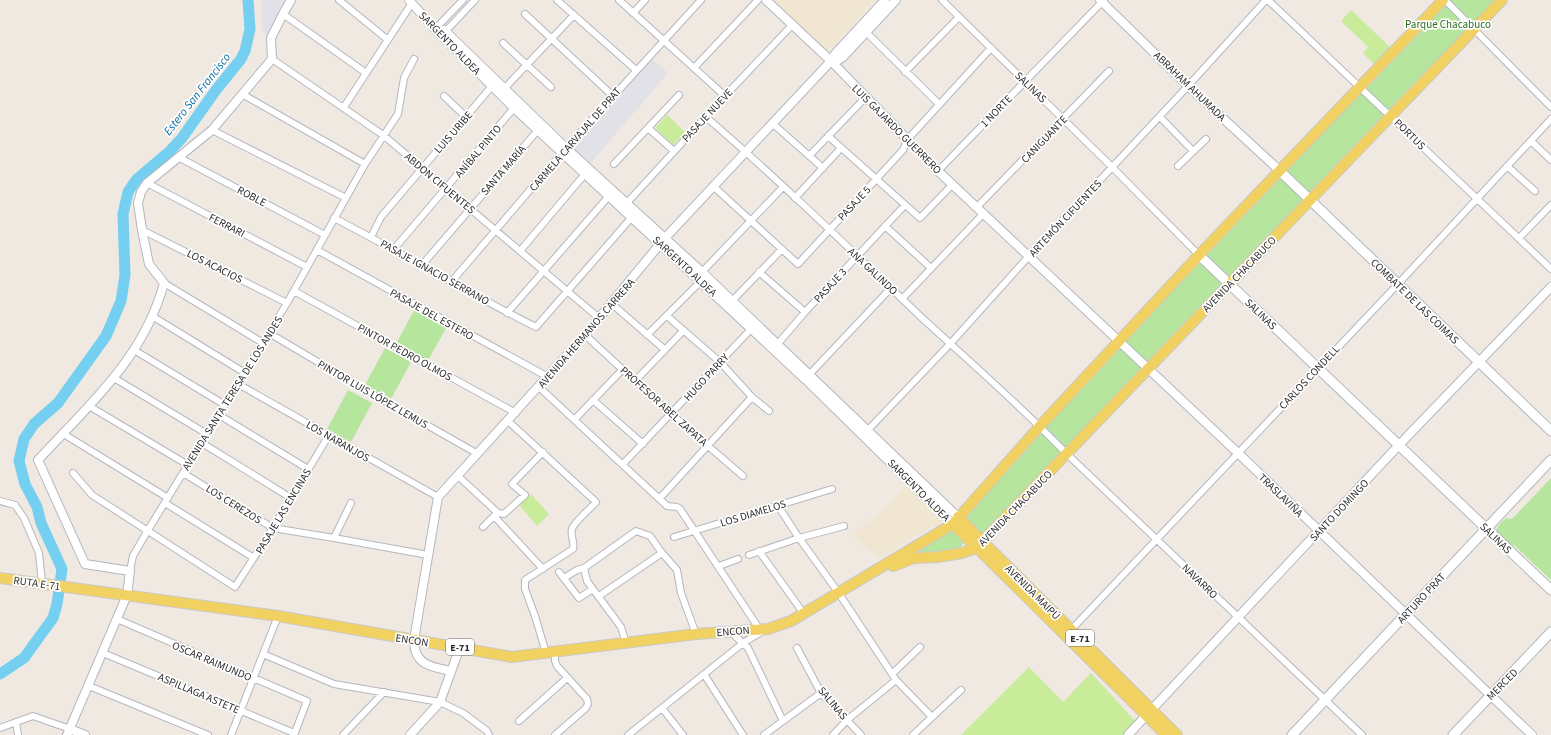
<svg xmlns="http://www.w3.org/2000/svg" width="1551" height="735" viewBox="0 0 1551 735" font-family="'Source Sans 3',sans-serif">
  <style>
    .industrial { fill: #e3e1e8 }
    .education { fill: #f0e6d1 }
    .green { fill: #b6e59e }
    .pitch { fill: #c9ec9a }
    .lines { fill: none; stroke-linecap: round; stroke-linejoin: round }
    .river { stroke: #75cff0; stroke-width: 11 }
    .minor-casing { stroke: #b4b7c1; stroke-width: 8 }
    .tertiary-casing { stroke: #b4b7c1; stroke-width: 10 }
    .secondary-casing { stroke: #b4b7c1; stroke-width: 11 }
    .primary-casing { stroke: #c9c9c9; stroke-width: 12 }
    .minor { stroke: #fff; stroke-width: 6 }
    .tertiary { stroke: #fff; stroke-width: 8 }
    .secondary { stroke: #fff; stroke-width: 9 }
    .primary { stroke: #f2d163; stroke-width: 10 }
    .labels { text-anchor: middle; stroke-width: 3.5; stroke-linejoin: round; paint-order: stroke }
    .shield { fill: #fff; stroke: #6d6d6d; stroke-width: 1 }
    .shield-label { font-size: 10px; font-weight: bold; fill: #2e2e2e }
    .park-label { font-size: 11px; fill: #2c6e1b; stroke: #fff }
    .street-label { font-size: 11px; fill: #2e2e2e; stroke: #fff }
    .water-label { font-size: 12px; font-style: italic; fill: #0d6fa3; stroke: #fff }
  </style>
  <rect width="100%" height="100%" fill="#efe9e1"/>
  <path class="industrial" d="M 261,0 L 290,0 L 269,38 L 262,29 Z
    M 651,58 L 668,73 L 590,164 L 571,148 Z"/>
  <path class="education" d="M 776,0 L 875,0 L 827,53 L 774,2 Z
    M 908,484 L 945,519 L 936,528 L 933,526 L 908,540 L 879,559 L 853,535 L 880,512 Z"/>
  <path class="green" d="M 1445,0 L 1497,0 L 985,537 L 962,516 L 1121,342 L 1239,221 Z
    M 416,307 L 448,325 L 427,362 L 396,344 Z
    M 385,348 L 411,362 L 391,399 L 365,385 Z
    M 348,390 L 372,403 L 351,442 L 327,429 Z
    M 1551,478 L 1551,580 L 1514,545 L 1509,548 L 1496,533 C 1496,526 1502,522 1506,518 L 1512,519 Z
    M 951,532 L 956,533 L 964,542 C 956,559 928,553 913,553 Z"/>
  <path class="pitch" d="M 1351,10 L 1392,49 L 1376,66 L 1363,53 L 1368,47 L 1341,21 Z
    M 667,115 L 685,132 L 673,145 L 655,128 Z
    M 531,494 L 549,514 L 537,526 L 519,505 Z
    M 1029,667 L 1063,702 L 1091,673 L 1136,722 L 1124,735 L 961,735 Z"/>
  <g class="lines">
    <path class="river" d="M 0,674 L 24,658 L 53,618 L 57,604 L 62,569 L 41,523 L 37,507 L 25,484 L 19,461 L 24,439 L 34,424 L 58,403 L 106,336 L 121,301 L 125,275 L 123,214 L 128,192 L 137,179 L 169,152 L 182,138 L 216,90 L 241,59 L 245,51 L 250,29 L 248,0"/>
    <g class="minor-casing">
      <path id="minor" d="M 339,0 L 388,40
        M 557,0 L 636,70
        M 619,0 L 725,96
        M 942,0 L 1112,167 L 1199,255
        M 1268,0 L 1551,269
        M 1445,0 L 1551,107
        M 633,13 L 645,0
        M 283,14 L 366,73
        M 525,14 L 613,96
        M 435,29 L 463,0
        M 443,34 L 475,0
        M 870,36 L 939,104
        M 503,43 L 551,87
        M 272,59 L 383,135 L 599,318
        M 694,68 L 758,0
        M 905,72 L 959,17
        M 502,91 L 574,15
        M 242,94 L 365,164
        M 444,96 L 466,117
        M 344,107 L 412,3
        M 706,117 C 780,181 850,249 921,317 C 970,362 1021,406 1067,454 L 1362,735
        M 1160,117 L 1193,151
        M 772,123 L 823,168
        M 648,128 L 674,151
        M 212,130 L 346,198
        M 828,136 L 920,218 L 953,184
        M 1531,141 L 1551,160
        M 809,156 L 866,97
        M 178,157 L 325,235
        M 614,164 L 679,95
        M 1178,166 L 1206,139
        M 1507,166 L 1535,191
        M 938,171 L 1104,0
        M 147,183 L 307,267
        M 713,186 L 798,264 L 903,150 L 907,140 L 991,48
        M 795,198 L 841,148
        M 624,206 L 725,96 L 793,24
        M 977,207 L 1109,71
        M 334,218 C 402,253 468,293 536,327 L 632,217
        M 885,226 L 931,268
        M 142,230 L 287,303
        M 371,237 L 381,217 L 492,86
        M 1519,238 L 1551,205
        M 394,249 L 514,108
        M 317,250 L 548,377
        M 520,251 L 585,174
        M 422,265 L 538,130
        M 702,272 L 783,187
        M 759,272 L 805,312
        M 452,281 L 566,148 L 701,0
        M 164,283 L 263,343
        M 294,291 L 516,413
        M 902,299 L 984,213
        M 732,301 L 782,249
        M 612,304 L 664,349
        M 507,313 L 609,196
        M 152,316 L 245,373
        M 667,316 L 720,362 L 752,397 L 769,411
        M 269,333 L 360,387 L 478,454
        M 585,335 L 671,414 L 743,476
        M 647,335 L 701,281
        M 776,346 L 805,312 L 905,205
        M 134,350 L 225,405
        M 807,377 L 891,288
        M 114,378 L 207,434
        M 635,381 L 683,331
        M 238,384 L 438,497
        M 539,387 L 667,506 L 677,507 L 680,509 L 760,630
        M 593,400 L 643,444
        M 89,406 L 188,465
        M 219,415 L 308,469
        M 575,419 L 622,370
        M 508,421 L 596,502 C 590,509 574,522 572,529 C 570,536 575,542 573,549 L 525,580 L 525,589 L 535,616 L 546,653
        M 62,433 L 168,498
        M 865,433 L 950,344 L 1029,256 L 1188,86 L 1266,0
        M 202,443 L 291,498
        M 623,464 L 753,327
        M 73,473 L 92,495 L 235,587 L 273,528 L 329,435
        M 183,473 L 273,528 L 334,538 L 428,555
        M 458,476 L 498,513
        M 660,498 L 752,397
        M 0,501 L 15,505 L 24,518 L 39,553 L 42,583
        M 165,503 L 254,558
        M 778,506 L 799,538 L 838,592 L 896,680 L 932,717
        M 498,513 L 504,514 L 525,495 L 512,484 L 543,452
        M 494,516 L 543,569
        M 483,527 L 496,514
        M 674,537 L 832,489
        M 334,538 L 351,503
        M 759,551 L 804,614
        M 749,555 L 799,538 L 844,526
        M 719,566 L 738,559
        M 130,571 L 133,556 L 148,530 L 287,303 L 365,164 L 398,114 L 404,78 L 414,59
        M 559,572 L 579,598 L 593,589
        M 564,578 L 577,570 L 584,568
        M 599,596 L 662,553
        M 117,619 L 307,701 L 294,735
        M 733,631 L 735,636 L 748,648 L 783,721
        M 1070,631 L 1398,284 L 1551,119
        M 626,643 L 621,627 L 587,581 L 584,568 L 636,531 L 650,536 L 662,553 L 677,570 L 681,593 L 696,634
        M 797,648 L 821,693 L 861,735
        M 103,653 L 294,733
        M 263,654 L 334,684 L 440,702 L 463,713 L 487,731 L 489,735
        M 704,674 L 743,735
        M 892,674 L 920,647
        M 89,686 L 208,735
        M 662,708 L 683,735
        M 519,721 L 567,678
        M 16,722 L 18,735
        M 0,728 L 33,716 L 70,729
        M 231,735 L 278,616
        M 343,735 L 384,692
        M 555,735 L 586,708 L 588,704 L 587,699 L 557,666 L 555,661 L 555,652
        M 628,735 L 743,643 L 763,631
        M 764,735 L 821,693
        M 833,735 L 847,720 L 896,680
        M 913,735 L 961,690"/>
    </g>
    <g class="tertiary-casing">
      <path id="tertiary" d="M 409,0 L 435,29 L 514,108 L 806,380 L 953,524
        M 766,0 L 831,61 L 938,171 L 1238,453 L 1532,735
        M 1100,0 L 1188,86 L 1280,171
        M 444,30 L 566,148 L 702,272 L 958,517
        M 831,61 L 837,61 L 843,57 L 896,0
        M 451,671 C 431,667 414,665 414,640 L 438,497 L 585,335 L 665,238 L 831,61 L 835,54 L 885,0
        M 70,729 L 85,735
        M 67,735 L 127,595 L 130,571 L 85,564 L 38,460 C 89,405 144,358 164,283 L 149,264 L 142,230 L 138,203 L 141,192 L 147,183 L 212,130 L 272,59 L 271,38 L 283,14 L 291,0
        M 410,735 L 440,702 L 460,647
        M 1128,735 L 1399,445 L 1551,287"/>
    </g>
    <g class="secondary-casing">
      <path id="secondary" d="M 1280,171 L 1551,431
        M 1199,255 L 1551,590
        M 1292,735 L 1551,460
        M 1453,735 L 1551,632"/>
    </g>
    <g class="primary-casing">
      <path id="primary" d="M 958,517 L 1177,735
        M 953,524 L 1166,735
        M 976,548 L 1502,0
        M 893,566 L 914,558 L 937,557 L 962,553 L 976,548
        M 0,578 L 278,616 L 512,657 L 696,634 L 768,629 L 791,621 L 953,524 L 1040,426 L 1199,255 L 1443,0"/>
    </g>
    <use href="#minor" class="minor"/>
    <use href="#tertiary" class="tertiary"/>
    <use href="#secondary" class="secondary"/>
    <use href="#primary" class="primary"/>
  </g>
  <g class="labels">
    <g class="shield">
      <rect x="1066" y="630" width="28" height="16" rx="3"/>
      <rect x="446" y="639" width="28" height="16" rx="3"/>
    </g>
    <g class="shield-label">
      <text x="1080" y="642">E-71</text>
      <text x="460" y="651">E-71</text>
    </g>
    <g class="park-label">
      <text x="1448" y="28">Parque Chacabuco</text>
    </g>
    <g class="street-label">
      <text transform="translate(450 43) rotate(46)" y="4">SARGENTO ALDEA</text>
      <text transform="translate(1190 86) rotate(44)" y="4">ABRAHAM AHUMADA</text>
      <text transform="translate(1031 87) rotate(44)" y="4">SALINAS</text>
      <text transform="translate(996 111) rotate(-46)" y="4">1 NORTE</text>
      <text transform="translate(707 115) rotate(-47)" y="4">PASAJE NUEVE</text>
      <text transform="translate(897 129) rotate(45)" y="4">LUIS GAJARDO GUERRERO</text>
      <text transform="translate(453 132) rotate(-49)" y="4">LUIS URIBE</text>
      <text transform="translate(1410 134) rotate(44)" y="4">PORTUS</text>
      <text transform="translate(575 139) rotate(-49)" y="4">CARMELA CARVAJAL DE PRAT</text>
      <text transform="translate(1044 139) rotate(-46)" y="4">CANIGUANTE</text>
      <text transform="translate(478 151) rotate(-50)" y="4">ANÍBAL PINTO</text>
      <text transform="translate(503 170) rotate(-49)" y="4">SANTA MARÍA</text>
      <text transform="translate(440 183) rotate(40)" y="4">ABDON CIFUENTES</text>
      <text transform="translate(252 196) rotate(28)" y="4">ROBLE</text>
      <text transform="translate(854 203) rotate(-47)" y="4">PASAJE 5</text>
      <text transform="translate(1065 218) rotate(-47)" y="4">ARTEMÓN CIFUENTES</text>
      <text transform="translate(227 225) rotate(27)" y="4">FERRARI</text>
      <text transform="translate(215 266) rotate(27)" y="4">LOS ACACIOS</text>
      <text transform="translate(685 266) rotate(43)" y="4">SARGENTO ALDEA</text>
      <text transform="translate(873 271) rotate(43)" y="4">ANA GALINDO</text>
      <text transform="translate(435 272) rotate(29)" y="4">PASAJE IGNACIO SERRANO</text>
      <text transform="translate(1239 274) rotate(-46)" y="4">AVENIDA CHACABUCO</text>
      <text transform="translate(830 285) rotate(-47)" y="4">PASAJE 3</text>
      <text transform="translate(1415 301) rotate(44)" y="4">COMBATE DE LAS COIMAS</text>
      <text transform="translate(432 314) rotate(29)" y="4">PASAJE DEL ESTERO</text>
      <text transform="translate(1261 314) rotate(44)" y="4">SALINAS</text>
      <text transform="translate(586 333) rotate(-49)" y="4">AVENIDA HERMANOS CARRERA</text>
      <text transform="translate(405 352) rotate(29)" y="4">PINTOR PEDRO OLMOS</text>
      <text transform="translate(706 377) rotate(-47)" y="4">HUGO PARRY</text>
      <text transform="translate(1309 377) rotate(-47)" y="4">CARLOS CONDELL</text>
      <text transform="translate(232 393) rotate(-58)" y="4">AVENIDA SANTA TERESA DE LOS ANDES</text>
      <text transform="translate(373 394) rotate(30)" y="4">PINTOR LUIS LÓPEZ LEMUS</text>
      <text transform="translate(664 406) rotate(42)" y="4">PROFESOR ABEL ZAPATA</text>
      <text transform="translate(338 441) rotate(30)" y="4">LOS NARANJOS</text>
      <text transform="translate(919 490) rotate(45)" y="4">SARGENTO ALDEA</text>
      <text transform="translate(1281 495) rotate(44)" y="4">TRASLAVIÑA</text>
      <text transform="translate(234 504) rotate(32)" y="4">LOS CEREZOS</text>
      <text transform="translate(1015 508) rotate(-46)" y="4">AVENIDA CHACABUCO</text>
      <text transform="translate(1339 510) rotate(-47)" y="4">SANTO DOMINGO</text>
      <text transform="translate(283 511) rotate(-59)" y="4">PASAJE LAS ENCINAS</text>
      <text transform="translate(753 513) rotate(-17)" y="4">LOS DIAMELOS</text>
      <text transform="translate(1496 538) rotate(44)" y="4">SALINAS</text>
      <text transform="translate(1200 581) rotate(44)" y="4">NAVARRO</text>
      <text transform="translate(37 583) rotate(8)" y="4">RUTA E-71</text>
      <text transform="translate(1033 592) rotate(45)" y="4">AVENIDA MAIPÚ</text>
      <text transform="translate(1421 598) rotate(-47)" y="4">ARTURO PRAT</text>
      <text transform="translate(733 631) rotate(-4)" y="4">ENCON</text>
      <text transform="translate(412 640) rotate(9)" y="4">ENCON</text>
      <text transform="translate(212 661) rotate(23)" y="4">OSCAR RAIMUNDO</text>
      <text transform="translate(1502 684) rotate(-46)" y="4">MERCED</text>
      <text transform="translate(199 693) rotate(23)" y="4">ASPILLAGA ASTETE</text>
      <text transform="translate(833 703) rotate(50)" y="4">SALINAS</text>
    </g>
    <g class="water-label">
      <text transform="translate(197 94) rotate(-52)" y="4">Estero San Francisco</text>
    </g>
  </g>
</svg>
